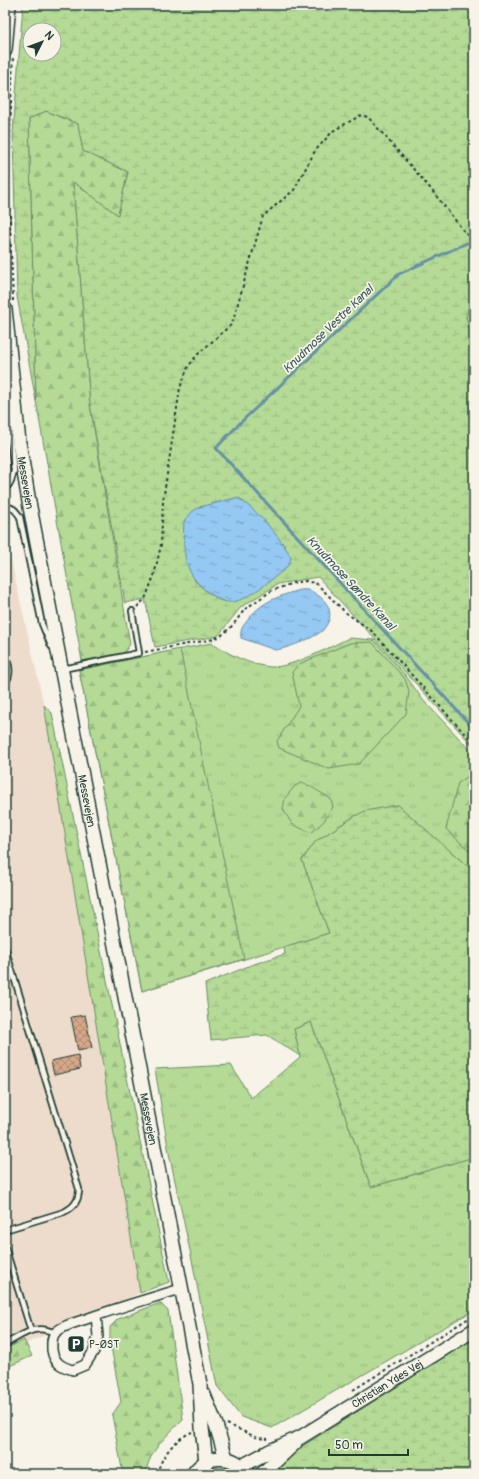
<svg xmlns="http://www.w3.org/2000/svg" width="479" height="1479" viewBox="0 0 479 1479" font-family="Pangolin,sans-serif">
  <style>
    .built { fill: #eddccb }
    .grass { fill: url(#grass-tufts); stroke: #6a8c65 }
    .forest { fill: url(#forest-firs); stroke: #6a8c65 }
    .wetland { fill: url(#wetland-marsh); stroke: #6a8c65; fill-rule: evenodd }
    .water { fill: url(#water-ripples); stroke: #6690a6 }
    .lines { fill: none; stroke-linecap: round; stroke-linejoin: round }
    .stream { stroke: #6690a6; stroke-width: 3 }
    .building { fill: url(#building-cross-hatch); stroke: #1f3d34 }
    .lane-casing { stroke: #1f3d34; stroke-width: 8 }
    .street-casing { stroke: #1f3d34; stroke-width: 12 }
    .secondary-casing { stroke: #1f3d34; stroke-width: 16 }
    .path { stroke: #1f3d34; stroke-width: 2; stroke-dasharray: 3 3; stroke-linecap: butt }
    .lane { stroke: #f7f3e8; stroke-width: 4.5 }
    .street { stroke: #f7f3e8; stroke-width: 9 }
    .secondary { stroke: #f7f3e8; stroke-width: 13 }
    .labels { text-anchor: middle; stroke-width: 3.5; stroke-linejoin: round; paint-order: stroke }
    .street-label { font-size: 11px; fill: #1f3d34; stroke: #f7f3e8 }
    .poi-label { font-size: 11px; fill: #1f3d34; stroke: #f7f3e8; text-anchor: start }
    .water-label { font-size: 12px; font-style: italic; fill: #37595a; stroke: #f7f3e8 }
  </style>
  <defs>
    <pattern id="grass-tufts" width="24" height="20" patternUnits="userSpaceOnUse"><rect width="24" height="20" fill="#b4da96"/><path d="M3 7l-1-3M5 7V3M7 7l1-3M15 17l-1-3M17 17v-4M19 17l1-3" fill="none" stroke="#9abc82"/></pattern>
    <pattern id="forest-firs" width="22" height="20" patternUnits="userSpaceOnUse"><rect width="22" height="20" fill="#b4da96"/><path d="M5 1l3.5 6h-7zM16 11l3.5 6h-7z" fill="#9abc82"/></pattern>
    <pattern id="wetland-marsh" width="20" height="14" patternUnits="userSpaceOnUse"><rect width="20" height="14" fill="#b4da96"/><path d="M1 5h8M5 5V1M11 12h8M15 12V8" fill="none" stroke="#9abc82"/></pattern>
    <pattern id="water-ripples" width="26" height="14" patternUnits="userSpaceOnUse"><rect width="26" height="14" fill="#95c8f2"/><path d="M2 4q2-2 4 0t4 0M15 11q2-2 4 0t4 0" fill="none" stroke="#79a4c5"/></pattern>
    <pattern id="building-cross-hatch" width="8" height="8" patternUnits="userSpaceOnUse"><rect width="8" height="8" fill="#d6a788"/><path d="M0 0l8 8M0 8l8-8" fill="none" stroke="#ad8970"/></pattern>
  </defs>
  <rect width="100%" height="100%" fill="#f7f3e8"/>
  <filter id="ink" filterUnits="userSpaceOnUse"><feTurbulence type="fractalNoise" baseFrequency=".025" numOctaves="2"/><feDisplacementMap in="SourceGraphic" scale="8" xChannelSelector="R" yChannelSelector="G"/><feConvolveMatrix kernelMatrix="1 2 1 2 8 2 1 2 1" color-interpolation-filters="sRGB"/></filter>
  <g filter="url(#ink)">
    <path class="built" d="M 5,534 L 44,705 L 140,1293 L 5,1353 Z"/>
    <path class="grass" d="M 349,638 L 374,640 L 406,676 L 423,700 L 474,754 L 474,872 L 398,805 L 355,816 L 316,841 L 302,860 L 329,933 L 142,991 L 79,670 L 211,643 C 230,654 248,665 271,667 C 291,668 330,647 349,638 Z
      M 311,1022 L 371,1187 L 474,1157 L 474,1310 L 272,1428 L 241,1417 L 217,1386 L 192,1260 L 169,1153 L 155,1069 L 231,1065 L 251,1098 L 300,1057 L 294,1029 Z
      M 221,1467 L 230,1469 L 236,1474 L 204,1474 L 213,1468 Z"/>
    <path class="forest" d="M 46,111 L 78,124 L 83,151 L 128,172 L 118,215 L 73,182 L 90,404 L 130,644 L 124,653 L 82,661 L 36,401 L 29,119 Z
      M 474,286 L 474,346 L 466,317 Z
      M 372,642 L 405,679 L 409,691 L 406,714 L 359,764 L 329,769 L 279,748 L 277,741 L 299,706 L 292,672 L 299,664 L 350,643 Z
      M 180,649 L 244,959 L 142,991 L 79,670 Z
      M 44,705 L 52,713 L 169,1282 L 140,1293 Z
      M 470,775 L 474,777 L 474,855 L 446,829 L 458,783 Z
      M 301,783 L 310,786 L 331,799 L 333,807 L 324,821 L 311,833 L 292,824 L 283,809 L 285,798 L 295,786 Z
      M 160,1303 L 168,1311 L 183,1419 C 168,1435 148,1451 146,1474 L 123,1474 L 112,1415 L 121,1402 L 110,1341 L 110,1327 L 118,1319 Z
      M 24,1340 L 32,1356 L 5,1368 L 5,1349 Z"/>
    <path class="wetland" d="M 23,5 L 474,5 L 474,286 L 466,317 L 474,346 L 474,747 L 318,577 L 278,584 L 241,607 L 218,636 L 155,647 L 145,599 L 125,603 L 90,404 L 73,182 L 118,215 L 128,172 L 83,151 L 78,124 L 46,111 L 29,119 L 36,401 L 17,296 L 13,133 ZM 30,30 L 54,30 L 54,54 L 30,54 ZM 236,498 L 241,499 L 266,523 L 285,546 L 285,569 L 247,596 L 221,601 L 206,591 L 194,580 L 200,507 Z
      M 398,805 L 474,872 L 474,1157 L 371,1187 L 311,1022 L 294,1029 L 300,1056 L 267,1035 L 211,1040 L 205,984 L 251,965 L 285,954 L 284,947 L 329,933 L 302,860 L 316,841 L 355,816 L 365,811 Z
      M 474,1338 L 474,1474 L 272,1474 L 301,1447 Z"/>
    <path class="water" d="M 236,498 C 252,503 285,543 291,558 L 289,564 L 285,569 C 272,579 250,599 233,602 C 224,603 218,599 211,594 C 184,578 182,550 184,521 L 193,511 L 200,507 Z
      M 299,590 C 302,590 308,589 311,591 C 314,592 316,595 319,596 C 331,605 334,617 323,630 C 315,638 286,649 275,650 L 241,638 C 240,630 242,627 247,621 C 260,602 277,597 299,590 Z"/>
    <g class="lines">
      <path class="stream" d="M 467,243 L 399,274 L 241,422 L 216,448 L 474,729"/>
    </g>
    <path class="building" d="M 85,1015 L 92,1048 L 78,1051 L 71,1017 Z
      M 78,1055 L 80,1069 L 54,1075 L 51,1061 Z"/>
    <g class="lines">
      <g class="lane-casing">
        <path id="lane" d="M 5,401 L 14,471 C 12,477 11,485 5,488
          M 5,507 C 13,506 16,511 20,517 L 42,624 L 51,646
          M 5,651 C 8,662 13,674 5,683
          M 63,669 L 139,653 L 132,611
          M 5,948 L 79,1189 C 79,1201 74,1207 64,1212 L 5,1230
          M 5,1247 L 31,1331
          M 5,1344 C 24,1335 34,1323 55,1333"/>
      </g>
      <g class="street-casing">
        <path id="street" d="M 96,1316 L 98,1336 L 94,1351 L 85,1365 L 73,1370 C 62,1367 54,1363 52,1350 C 52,1344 51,1338 55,1333 C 63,1325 78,1322 89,1318 C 117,1308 145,1300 174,1291 L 181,1290"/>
      </g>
      <g class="secondary-casing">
        <g id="secondary">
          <path d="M 5,50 L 9,5"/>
          <path id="s1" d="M 5,309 L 19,442 L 29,502 L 200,1384 L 202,1428 L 206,1462"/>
          <path d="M 204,1395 L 216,1425 L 226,1458"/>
          <path id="s2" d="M 242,1466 L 270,1451 L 301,1437 L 474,1330"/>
          <path d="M 193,1474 C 209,1452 233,1454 249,1474"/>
          <path d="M 262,1474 L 295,1443"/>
        </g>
      </g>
      <path class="path" d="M 473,5 L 474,6
        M 13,301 L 8,179 L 13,57
        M 137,607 L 145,599 L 154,576 L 161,545 L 163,501 L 180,388 L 188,367 L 197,355 L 232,324 L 263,216 L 294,190 L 315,151 L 333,131 L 361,115 L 368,117 L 430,188 L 474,244
        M 145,652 L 214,639 L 222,635 L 233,625 L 245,609 L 271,591 L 293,583 L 306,581 L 317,584 L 345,612 L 373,632 L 474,744
        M 353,1390 L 474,1315
        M 227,1424 L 258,1438 L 268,1439
        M 157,1474 C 162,1455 174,1440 192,1432"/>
      <use href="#lane" class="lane"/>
      <use href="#street" class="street"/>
      <use href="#secondary" class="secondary"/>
    </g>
  </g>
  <defs>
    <g id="parking-square" transform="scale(0.9)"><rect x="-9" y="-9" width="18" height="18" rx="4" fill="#1f3d34" stroke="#f7f3e8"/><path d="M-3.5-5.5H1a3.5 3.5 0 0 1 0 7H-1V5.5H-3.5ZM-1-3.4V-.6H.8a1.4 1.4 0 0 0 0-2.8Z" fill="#fff"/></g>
  </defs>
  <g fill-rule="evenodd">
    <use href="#parking-square" x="76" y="1344"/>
  </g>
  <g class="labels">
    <g class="street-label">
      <text dy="4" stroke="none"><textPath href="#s1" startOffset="175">Messevejen</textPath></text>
      <text dy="4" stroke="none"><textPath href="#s1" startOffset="499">Messevejen</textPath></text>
      <text dy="4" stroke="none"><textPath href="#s1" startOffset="823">Messevejen</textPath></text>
      <text dy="4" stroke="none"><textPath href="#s2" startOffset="167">Christian Ydes Vej</textPath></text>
    </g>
    <g class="poi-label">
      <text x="89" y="1348">P-ØST</text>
    </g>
    <g class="water-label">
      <text transform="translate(328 329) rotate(-44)" y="4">Knudmose Vestre Kanal</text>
      <text transform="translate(351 583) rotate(47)" y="4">Knudmose Søndre Kanal</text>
    </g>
  </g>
  <rect width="479" height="1479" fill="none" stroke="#f7f3e8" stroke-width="20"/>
  <rect x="10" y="10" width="459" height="1459" fill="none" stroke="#1f3d34" stroke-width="1.5" filter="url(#ink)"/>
  <g transform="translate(42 42) rotate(48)"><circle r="19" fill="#f7f3e8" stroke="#a1aaa0"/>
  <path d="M0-3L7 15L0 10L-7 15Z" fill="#1f3d34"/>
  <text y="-6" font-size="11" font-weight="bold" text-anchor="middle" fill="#1f3d34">N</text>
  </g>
  <path d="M329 1449v6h79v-6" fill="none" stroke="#1f3d34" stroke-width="2"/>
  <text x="335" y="1449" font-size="12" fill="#1f3d34" stroke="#f7f3e8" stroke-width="3" paint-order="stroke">50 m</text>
</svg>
